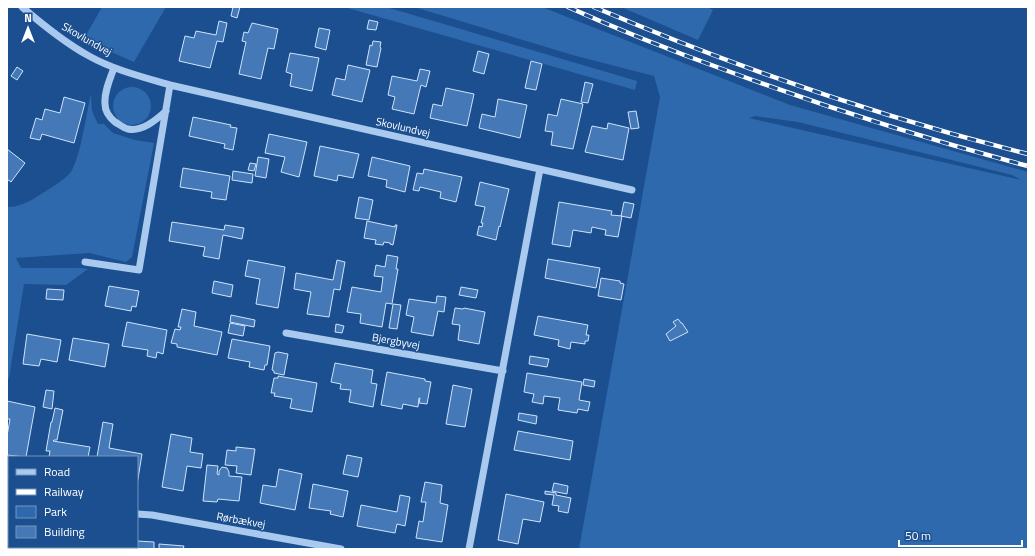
<svg xmlns="http://www.w3.org/2000/svg" width="1035" height="556" viewBox="0 0 1035 556" font-family="'Titillium Web',sans-serif">
  <style>
    .green { fill: #2e69ad; fill-rule: evenodd }
    .building { fill: #4478b7; stroke: #cfe3fa }
    .lines { fill: none; stroke-linecap: round; stroke-linejoin: round }
    .minor { stroke: #a9c9ee; stroke-width: 7 }
    .rail-casing { stroke: #fff; stroke-width: 4.5 }
    .rail { stroke: #1b4f8f; stroke-width: 3; stroke-dasharray: 9; stroke-linecap: butt }
    .labels { text-anchor: middle; stroke-width: 3; stroke-linejoin: round; paint-order: stroke }
    .street-label { font-size: 11px; fill: #fff; stroke: #1b4f8f }
  </style>
  <rect width="100%" height="100%" fill="#1b4f8f"/>
  <path class="green" d="M 102,7 L 166,7 L 134,62 L 109,51 L 85,37 Z
    M 344,7 L 386,7 L 637,81 L 635,90 Z
    M 414,7 L 542,7 L 790,105 L 1028,172 L 1028,549 L 579,549 L 660,97 L 654,76 L 576,56 ZM 755,116 L 798,122 L 1012,175 L 1021,180 L 749,118 Z
    M 621,7 L 707,7 L 713,10 L 698,40 Z
    M113 106a19 19 0 1 1 38 0a19 19 0 1 1-38 0Z
    M 91,94 L 92,111 L 98,124 L 104,124 L 113,133 L 135,140 L 154,143 L 132,257 L 126,262 L 89,253 L 16,258 L 21,268 L 79,268 L 88,269 L 66,285 L 24,284 L 9,378 L 7,380 L 7,207 C 19,207 29,202 38,196 C 45,192 67,178 71,172 C 81,155 86,115 91,94 Z"/>
  <path class="building" d="M 233,7 L 240,7 L 237,18 L 231,16 Z
    M 369,20 L 378,22 L 376,30 L 367,29 Z
    M 219,21 L 227,23 L 223,42 L 217,41 L 210,68 L 179,61 L 185,36 L 194,38 L 196,31 L 216,35 Z
    M 252,23 L 278,29 L 274,49 L 268,48 L 261,79 L 239,74 L 246,42 L 242,41 L 244,32 L 248,33 Z
    M 319,28 L 330,30 L 326,50 L 315,47 Z
    M 373,41 L 381,42 L 380,47 L 381,48 L 377,67 L 366,65 L 370,45 L 372,46 Z
    M 478,51 L 489,54 L 484,74 L 473,71 Z
    M 290,53 L 319,58 L 312,91 L 290,86 L 292,74 L 286,72 Z
    M 531,61 L 542,64 L 536,90 L 525,88 Z
    M 348,65 L 370,70 L 362,102 L 332,95 L 336,78 L 345,80 Z
    M 17,67 L 23,71 L 17,80 L 11,76 Z
    M 420,69 L 430,71 L 426,87 L 421,85 L 414,114 L 392,109 L 395,97 L 388,95 L 392,76 L 417,81 Z
    M 585,82 L 593,84 L 588,103 L 581,102 Z
    M 446,88 L 474,94 L 467,126 L 430,118 L 433,104 L 442,106 Z
    M 64,97 L 85,103 L 74,143 L 42,134 L 40,140 L 30,138 L 36,118 L 42,120 L 45,109 L 60,113 Z
    M 498,99 L 527,105 L 520,138 L 479,128 L 482,114 L 495,117 Z
    M 561,99 L 583,104 L 573,149 L 551,145 L 553,132 L 545,131 L 548,114 L 557,116 Z
    M 636,111 L 639,128 L 631,129 L 628,112 Z
    M 193,117 L 231,125 L 230,127 L 237,128 L 233,150 L 224,148 L 225,144 L 189,136 Z
    M 608,123 L 629,128 L 623,160 L 585,152 L 592,126 L 607,129 Z
    M 269,134 L 307,142 L 299,177 L 281,172 L 285,157 L 265,153 Z
    M 320,146 L 359,154 L 353,178 L 338,175 L 337,181 L 314,176 Z
    M 7,149 L 25,163 L 11,182 L 7,179 Z
    M 258,157 L 269,159 L 266,178 L 255,176 Z
    M 372,157 L 410,166 L 405,192 L 386,187 L 387,180 L 368,176 Z
    M 250,163 L 256,164 L 254,171 L 248,170 Z
    M 183,168 L 230,176 L 226,200 L 211,198 L 212,192 L 180,187 Z
    M 424,169 L 462,177 L 456,202 L 440,198 L 441,192 L 420,187 L 419,191 L 413,190 L 417,173 L 423,174 Z
    M 233,171 L 253,174 L 252,183 L 232,180 Z
    M 480,182 L 509,189 L 500,227 L 499,226 L 496,240 L 477,235 L 479,226 L 482,227 L 483,223 L 481,223 L 485,207 L 475,205 Z
    M 359,197 L 373,200 L 369,220 L 355,218 Z
    M 559,202 L 612,211 L 611,215 L 622,216 L 618,237 L 605,235 L 606,230 L 592,227 L 591,233 L 573,230 L 570,247 L 552,244 Z
    M 624,202 L 634,204 L 631,218 L 621,216 Z
    M 367,221 L 395,227 L 395,225 L 397,225 L 393,245 L 390,244 L 390,243 L 384,242 L 383,245 L 375,244 L 376,240 L 364,238 Z
    M 172,222 L 224,230 L 225,225 L 244,228 L 242,239 L 223,235 L 219,259 L 203,256 L 205,247 L 169,241 Z
    M 387,255 L 398,257 L 396,269 L 398,269 L 392,304 L 386,303 L 382,327 L 360,323 L 361,314 L 347,312 L 352,287 L 381,292 L 383,277 L 374,276 L 376,265 L 385,267 Z
    M 548,259 L 600,268 L 596,288 L 545,278 Z
    M 248,260 L 285,267 L 278,308 L 256,304 L 260,279 L 245,276 Z
    M 337,260 L 345,262 L 340,290 L 334,289 L 329,317 L 307,314 L 311,292 L 294,289 L 296,273 L 333,280 Z
    M 601,278 L 620,281 L 620,283 L 624,284 L 621,300 L 598,296 Z
    M 214,281 L 233,285 L 231,297 L 212,293 Z
    M 109,286 L 139,291 L 136,307 L 132,306 L 131,311 L 105,306 Z
    M 461,287 L 478,290 L 476,298 L 459,295 Z
    M 47,289 L 64,290 L 63,300 L 46,299 Z
    M 437,296 L 446,297 L 444,312 L 438,311 L 433,336 L 411,332 L 414,317 L 406,315 L 409,299 L 436,303 Z
    M 393,304 L 401,305 L 397,329 L 389,328 Z
    M 455,308 L 463,309 L 464,308 L 485,312 L 479,344 L 458,340 L 460,325 L 452,324 Z
    M 182,309 L 196,312 L 194,326 L 222,332 L 217,355 L 177,347 L 177,344 L 171,343 L 175,329 L 180,330 L 181,327 L 178,327 Z
    M 231,315 L 255,320 L 254,327 L 230,322 Z
    M 538,316 L 588,325 L 586,335 L 589,335 L 588,341 L 585,341 L 585,344 L 571,342 L 570,349 L 558,346 L 559,340 L 534,335 Z
    M 678,319 L 681,323 L 682,323 L 688,332 L 670,341 L 666,334 L 676,326 L 673,322 Z
    M 127,322 L 167,330 L 163,354 L 157,352 L 156,358 L 147,356 L 148,350 L 122,346 Z
    M 230,323 L 245,326 L 243,336 L 228,333 Z
    M 336,324 L 344,326 L 342,333 L 335,332 Z
    M 27,334 L 61,340 L 57,362 L 41,359 L 39,366 L 23,364 Z
    M 73,338 L 109,344 L 105,367 L 69,360 Z
    M 232,339 L 270,346 L 267,365 L 265,365 L 264,370 L 249,367 L 250,362 L 228,358 Z
    M 278,352 L 288,354 L 284,375 L 274,373 L 274,371 L 272,370 L 275,353 Z
    M 530,356 L 549,359 L 547,367 L 529,364 Z
    M 335,363 L 373,370 L 371,383 L 377,384 L 373,407 L 349,402 L 351,390 L 340,389 L 341,384 L 331,382 Z
    M 387,372 L 425,379 L 425,381 L 431,382 L 427,404 L 419,403 L 420,398 L 419,398 L 418,407 L 403,404 L 402,409 L 381,405 Z
    M 527,373 L 582,382 L 579,400 L 590,402 L 588,411 L 578,409 L 577,413 L 558,410 L 560,398 L 544,396 L 543,404 L 532,402 L 534,394 L 524,392 Z
    M 278,376 L 317,383 L 312,412 L 290,408 L 292,399 L 274,396 L 275,393 L 271,393 L 274,378 L 278,378 Z
    M 584,379 L 595,381 L 594,387 L 583,385 Z
    M 453,385 L 472,389 L 465,427 L 446,424 Z
    M 46,390 L 54,391 L 52,409 L 43,407 Z
    M 7,401 L 35,407 L 26,457 L 7,455 L 7,436 L 10,419 L 7,419 Z
    M 55,408 L 63,410 L 57,440 L 54,440 L 53,441 L 90,447 L 88,457 L 49,457 L 50,451 L 46,451 L 51,422 L 52,422 Z
    M 519,413 L 537,416 L 536,424 L 518,420 Z
    M 103,422 L 113,424 L 109,448 L 142,454 L 137,485 L 137,457 L 97,457 Z
    M 518,431 L 573,441 L 570,460 L 514,450 Z
    M 171,434 L 192,438 L 190,452 L 203,454 L 201,468 L 187,466 L 183,491 L 162,487 Z
    M 236,447 L 255,449 L 251,475 L 236,473 L 237,466 L 225,465 L 227,450 L 236,451 Z
    M 347,455 L 362,458 L 358,477 L 343,474 Z
    M 207,465 L 218,466 L 217,474 L 219,475 L 219,471 L 222,467 L 227,468 L 229,472 L 229,476 L 242,477 L 239,501 L 218,499 L 217,502 L 203,501 Z
    M 279,469 L 302,474 L 295,510 L 260,503 L 263,485 L 276,487 Z
    M 425,482 L 442,485 L 440,503 L 448,505 L 442,542 L 416,538 L 419,521 L 423,522 L 426,502 L 421,502 Z
    M 7,483 L 9,483 L 9,529 L 7,528 Z
    M 554,483 L 568,486 L 567,494 L 552,491 Z
    M 313,484 L 348,491 L 343,517 L 330,514 L 331,511 L 309,508 Z
    M 545,491 L 556,493 L 556,495 L 571,498 L 568,513 L 558,511 L 559,506 L 552,505 L 554,495 L 545,494 Z
    M 506,494 L 544,502 L 540,522 L 523,519 L 518,544 L 498,540 Z
    M 400,495 L 410,497 L 405,526 L 397,524 L 395,533 L 357,526 L 361,505 L 397,512 Z
    M 137,541 L 154,542 L 154,549 L 119,549 L 119,547 L 137,547 Z
    M 159,544 L 184,546 L 183,549 L 159,549 Z"/>
  <g class="lines">
    <path class="minor" d="M 22,7 C 43,25 65,43 89,56 C 114,70 143,77 170,85 L 632,190
      M 114,68 C 110,79 104,92 105,104 C 105,111 109,117 115,122 C 119,124 123,128 128,129 C 142,132 156,120 166,111
      M 85,262 L 139,270 L 170,85
      M 286,333 L 503,371
      M 137,514 L 152,515 L 341,549
      M 54,549 L 56,547
      M 469,549 L 540,169"/>
    <g class="rail-casing">
      <path id="rail" d="M 568,7 C 619,30 672,51 725,70 C 825,107 925,139 1028,166
        M 594,7 C 735,67 880,117 1028,154"/>
    </g>
    <use href="#rail" class="rail"/>
  </g>
  <g class="labels">
    <g class="street-label">
      <text transform="translate(87 39) rotate(30)" y="4">Skovlundvej</text>
      <text transform="translate(403 127) rotate(13)" y="4">Skovlundvej</text>
      <text transform="translate(396 341) rotate(10)" y="4">Bjergbyvej</text>
      <text transform="translate(241 520) rotate(10)" y="4">Rørbækvej</text>
    </g>
  </g>
  <rect width="1035" height="556" fill="none" stroke="#ffffff" stroke-width="16"/>
  <rect x="8" y="456" width="130" height="92" fill="#1b4f8f" stroke="#7695bc"/>
  <rect x="16" y="469" width="20" height="6" fill="#a9c9ee" stroke="#7695bc"/>
  <text x="44" y="476" font-size="12" fill="#ffffff">Road</text>
  <rect x="16" y="489" width="20" height="6" fill="#ffffff" stroke="#7695bc"/>
  <text x="44" y="496" font-size="12" fill="#ffffff">Railway</text>
  <rect x="16" y="506" width="20" height="12" fill="#2e69ad" stroke="#7695bc"/>
  <text x="44" y="516" font-size="12" fill="#ffffff">Park</text>
  <rect x="16" y="526" width="20" height="12" fill="#4478b7" stroke="#7695bc"/>
  <text x="44" y="536" font-size="12" fill="#ffffff">Building</text>
  <g transform="translate(28 28)" stroke="#1b4f8f" stroke-width="3" paint-order="stroke">
  <path d="M0-3L7 15L0 10L-7 15Z" fill="#ffffff"/>
  <text y="-6" font-size="11" font-weight="bold" text-anchor="middle" fill="#ffffff">N</text>
  </g>
  <path d="M899 540v6h123v-6" fill="none" stroke="#ffffff" stroke-width="2"/>
  <text x="905" y="540" font-size="12" fill="#ffffff" stroke="#1b4f8f" stroke-width="3" paint-order="stroke">50 m</text>
</svg>
